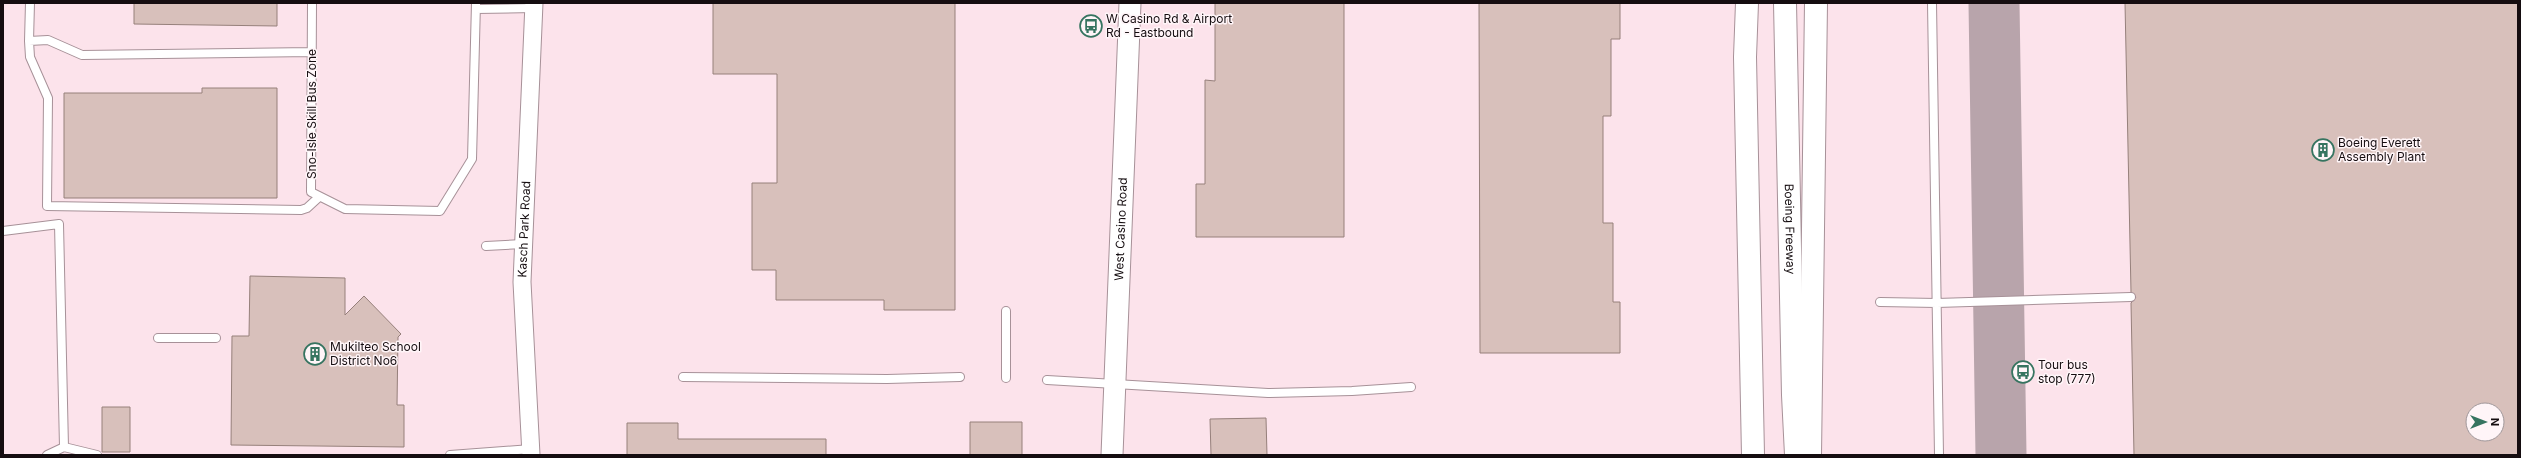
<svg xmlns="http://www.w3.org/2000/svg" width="2521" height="458" viewBox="0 0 2521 458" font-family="Inter,sans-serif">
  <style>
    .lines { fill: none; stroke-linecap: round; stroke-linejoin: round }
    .taxiway { stroke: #b8a4ab; stroke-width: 51 }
    .building { fill: #d8c0bb; stroke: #96807b; fill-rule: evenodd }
    .service-casing { stroke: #a79198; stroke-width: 10 }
    .minor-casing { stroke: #a79198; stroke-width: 19 }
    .tertiary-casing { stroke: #a79198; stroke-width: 23 }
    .motorway-casing { stroke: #a79198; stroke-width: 24 }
    .service { stroke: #fff; stroke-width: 8 }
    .minor { stroke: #fff; stroke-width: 17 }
    .tertiary { stroke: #fff; stroke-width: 21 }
    .motorway { stroke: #fff; stroke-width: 22 }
    .labels { text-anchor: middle; stroke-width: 3; stroke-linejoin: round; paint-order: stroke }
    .poi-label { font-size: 12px; fill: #150d10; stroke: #fff5f8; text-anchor: start }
    .street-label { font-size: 12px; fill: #150d10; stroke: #fff5f8 }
  </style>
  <rect width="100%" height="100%" fill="#fce3eb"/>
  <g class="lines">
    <path class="taxiway" d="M 1994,3 L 2001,455"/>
  </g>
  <path class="building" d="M 134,3 L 277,3 L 277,26 L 134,24 Z
    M 713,3 L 955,3 L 955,310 L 884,310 L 884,300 L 776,300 L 776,270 L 752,270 L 752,183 L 777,183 L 777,74 L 713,74 Z
    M 1215,3 L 1344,3 L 1344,237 L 1196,237 L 1196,184 L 1205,184 L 1205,80 L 1215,81 Z
    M 1479,3 L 1620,3 L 1620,39 L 1611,39 L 1611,116 L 1603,116 L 1603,223 L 1613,223 L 1613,302 L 1620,302 L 1620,353 L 1480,353 Z
    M 2125,3 L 2518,3 L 2518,455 L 2134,455 L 2131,303 L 2136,297 L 2131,292 ZM 2473,410 L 2497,410 L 2497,434 L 2473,434 Z
    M 202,88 L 277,88 L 277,198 L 64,198 L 64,93 L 202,93 Z
    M 250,276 L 345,278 L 345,315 L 364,296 L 401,334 L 398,337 L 397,405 L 404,405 L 404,447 L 231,445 L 232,336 L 249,336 Z
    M 102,407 L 130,407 L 130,452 L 102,452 Z
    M 1266,418 L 1267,455 L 1211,455 L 1210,419 Z
    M 970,422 L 1022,422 L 1022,455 L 970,455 Z
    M 627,423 L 678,423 L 678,439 L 826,439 L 826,455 L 627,455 Z"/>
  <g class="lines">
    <g class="service-casing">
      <path id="service" d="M 312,3 L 311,192 L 345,209 L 440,211 L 472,159 L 476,3
        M 1932,3 L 1939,455
        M 476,9 L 534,8
        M 29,41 L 30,3
        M 312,52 L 82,55 L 48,40 L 29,41 L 30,57 L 48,98 L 47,206 L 301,210 L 307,208 L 319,197
        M 3,231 L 59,224 L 64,447 L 97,455
        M 486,246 L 523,244
        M 1880,302 L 1937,303 L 2131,297
        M 158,338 L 216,338
        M 683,377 L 887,379 L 960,377
        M 1006,378 L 1006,311
        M 1047,380 L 1268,393 L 1352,391 L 1411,387
        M 47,455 L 64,447
        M 450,455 L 531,449"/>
    </g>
    <g class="minor-casing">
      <g id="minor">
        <path id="s1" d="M 531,455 L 522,282 L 534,3"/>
      </g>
    </g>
    <g class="tertiary-casing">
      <g id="tertiary">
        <path id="s2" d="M 1112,455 L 1130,3"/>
      </g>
    </g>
    <g class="motorway-casing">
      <g id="motorway">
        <path d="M 1747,3 L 1745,57 L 1753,455"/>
        <path id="s3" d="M 1785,3 L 1793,395 L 1796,455"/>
        <path d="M 1810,455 L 1816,3"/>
      </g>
    </g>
    <use href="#service" class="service"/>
    <use href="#minor" class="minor"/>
    <use href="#tertiary" class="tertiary"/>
    <use href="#motorway" class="motorway"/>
  </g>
  <defs>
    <g id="bus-ring" transform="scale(1.15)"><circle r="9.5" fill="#fff5f8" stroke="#367460" stroke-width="1.5"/><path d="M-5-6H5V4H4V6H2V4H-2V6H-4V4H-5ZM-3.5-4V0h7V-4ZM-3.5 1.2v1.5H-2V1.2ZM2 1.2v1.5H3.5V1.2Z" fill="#367460"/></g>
    <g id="building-ring" transform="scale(1.15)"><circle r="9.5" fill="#fff5f8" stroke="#367460" stroke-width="1.5"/><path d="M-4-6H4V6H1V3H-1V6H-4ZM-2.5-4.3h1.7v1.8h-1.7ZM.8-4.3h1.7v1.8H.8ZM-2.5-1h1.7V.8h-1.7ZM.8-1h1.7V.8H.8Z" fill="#367460"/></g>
  </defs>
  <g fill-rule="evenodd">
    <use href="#bus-ring" x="1091" y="26"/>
    <use href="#building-ring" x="2323" y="150"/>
    <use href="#building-ring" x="315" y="354"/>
    <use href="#bus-ring" x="2023" y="372"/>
  </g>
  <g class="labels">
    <g class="poi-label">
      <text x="1106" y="23">W Casino Rd &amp; Airport<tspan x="1106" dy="14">Rd - Eastbound</tspan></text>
      <text x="2338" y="147">Boeing Everett<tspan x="2338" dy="14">Assembly Plant</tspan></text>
      <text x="330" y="351">Mukilteo School<tspan x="330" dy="14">District No6</tspan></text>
      <text x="2038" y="369">Tour bus<tspan x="2038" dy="14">stop (777)</tspan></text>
    </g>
    <g class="street-label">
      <text transform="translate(312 114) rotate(-90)" y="4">Sno-Isle Skill Bus Zone</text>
      <text dy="4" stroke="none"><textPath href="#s1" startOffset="226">Kasch Park Road</textPath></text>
      <text dy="4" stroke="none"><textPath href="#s2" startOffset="226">West Casino Road</textPath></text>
      <text dy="4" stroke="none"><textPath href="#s3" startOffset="226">Boeing Freeway</textPath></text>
    </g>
  </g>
  <rect width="2521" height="458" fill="none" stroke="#150d10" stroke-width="8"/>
  <g transform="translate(2485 422) rotate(90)"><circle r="19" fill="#fff5f8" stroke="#a1989b"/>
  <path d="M0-3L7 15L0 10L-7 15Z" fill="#367460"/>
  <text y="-6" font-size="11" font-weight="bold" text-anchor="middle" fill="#150d10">N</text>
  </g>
</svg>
